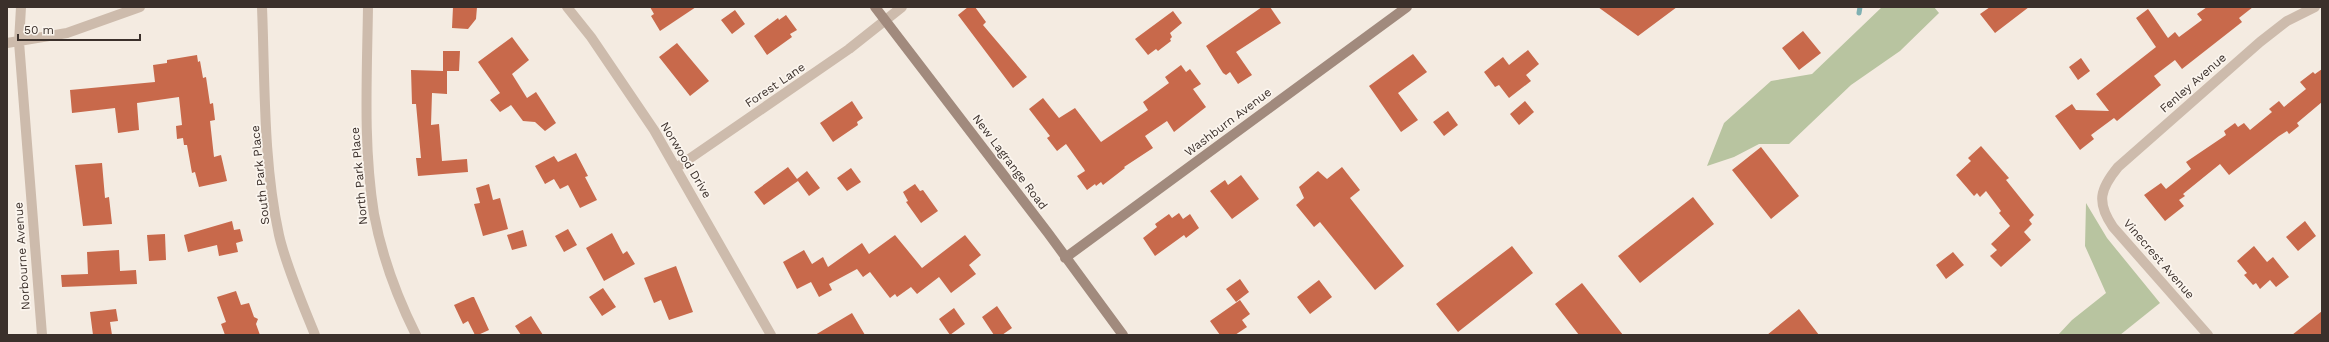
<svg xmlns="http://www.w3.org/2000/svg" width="2329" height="342" viewBox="0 0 2329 342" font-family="'Work Sans',sans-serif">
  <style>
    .green { fill: #b8c4a0 }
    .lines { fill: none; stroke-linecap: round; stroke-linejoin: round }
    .stream { stroke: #7fb0b2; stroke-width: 5 }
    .building { fill: #c8694b }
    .street { stroke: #cdbbac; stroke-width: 10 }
    .secondary { stroke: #a18a7d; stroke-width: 10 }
    .labels { text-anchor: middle; stroke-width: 3.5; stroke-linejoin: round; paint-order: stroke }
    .street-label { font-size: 12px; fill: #3b302b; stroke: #fbf5ee }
  </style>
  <rect width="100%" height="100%" fill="#f4ebe1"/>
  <path class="green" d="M 1882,7 L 1934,7 L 1939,13 L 1900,51 L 1851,85 L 1789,144 L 1759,144 L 1734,157 L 1707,166 L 1724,123 L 1771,81 L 1812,74 Z
    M 2086,203 L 2107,238 L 2160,303 L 2120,335 L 2058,335 L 2072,320 L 2106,293 L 2085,246 Z"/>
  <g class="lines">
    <path class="stream" d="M 1859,13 L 1860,7"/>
  </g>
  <path class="building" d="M 453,7 L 477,7 L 476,19 L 468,29 L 452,28 Z
    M 650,7 L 696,7 L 660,31 L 651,16 L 654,14 Z
    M 968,7 L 975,7 L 986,22 L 983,25 L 1027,77 L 1013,88 L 958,15 Z
    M 1262,7 L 1270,7 L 1281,23 L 1236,52 L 1252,75 L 1238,84 L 1230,72 L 1226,75 L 1223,73 L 1206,46 Z
    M 1598,7 L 1677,7 L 1638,36 Z
    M 1990,7 L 2029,7 L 1995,33 L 1980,14 Z
    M 2207,7 L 2253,7 L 2239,18 L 2242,22 L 2182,69 L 2175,60 L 2154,76 L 2161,85 L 2117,121 L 2114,118 L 2091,135 L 2094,139 L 2080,150 L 2055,116 L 2072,104 L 2076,110 L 2109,111 L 2096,94 L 2156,47 L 2136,18 L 2148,9 L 2168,38 L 2175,32 L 2179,37 L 2202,20 L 2197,14 Z
    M 735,10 L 745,24 L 732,34 L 721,20 Z
    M 1173,11 L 1182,23 L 1170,33 L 1172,37 L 1170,39 L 1171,41 L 1158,51 L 1156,49 L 1148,55 L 1135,39 Z
    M 786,15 L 797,30 L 790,34 L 792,37 L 767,55 L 754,36 L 778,18 L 779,20 Z
    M 1803,31 L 1821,53 L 1799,70 L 1782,48 Z
    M 512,37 L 529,60 L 512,74 L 527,98 L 536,92 L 556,123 L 545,131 L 535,122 L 523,121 L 511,105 L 500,112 L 490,100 L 500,93 L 478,62 Z
    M 677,43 L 709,81 L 690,96 L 659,57 Z
    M 1528,50 L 1539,64 L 1526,75 L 1531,81 L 1509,98 L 1499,85 L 1495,87 L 1484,72 L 1503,57 L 1509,65 Z
    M 443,51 L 460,51 L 459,71 L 447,71 L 447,94 L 432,93 L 431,125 L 439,124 L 442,161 L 467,159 L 468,172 L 418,176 L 416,158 L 421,158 L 416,104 L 412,104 L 411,70 L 443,71 Z
    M 1413,54 L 1427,72 L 1398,93 L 1418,120 L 1401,132 L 1369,86 Z
    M 197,55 L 198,62 L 200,61 L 203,78 L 206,77 L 210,104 L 213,103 L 215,120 L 210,121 L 214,157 L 221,155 L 227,181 L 199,187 L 195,172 L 192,173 L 187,145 L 184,145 L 183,138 L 177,139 L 176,126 L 182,125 L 179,97 L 137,103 L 139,130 L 118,133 L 115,108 L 72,113 L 70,90 L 155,82 L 153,65 L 167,63 L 167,60 Z
    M 2081,58 L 2090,71 L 2078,80 L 2069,67 Z
    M 1181,65 L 1186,72 L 1190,69 L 1201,84 L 1193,89 L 1206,107 L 1174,132 L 1167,121 L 1145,136 L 1153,148 L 1124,167 L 1125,168 L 1103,185 L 1101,182 L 1096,186 L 1095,184 L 1087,190 L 1077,176 L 1085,171 L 1084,169 L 1066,144 L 1057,151 L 1047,138 L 1050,136 L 1029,109 L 1043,98 L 1059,118 L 1075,108 L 1101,142 L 1148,110 L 1143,102 L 1169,83 L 1165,77 Z
    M 2322,69 L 2322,102 L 2297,123 L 2299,126 L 2289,134 L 2287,131 L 2279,136 L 2229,175 L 2220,164 L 2183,194 L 2185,196 L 2179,200 L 2184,206 L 2165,221 L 2144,195 L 2161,183 L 2166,189 L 2191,169 L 2186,162 L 2226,135 L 2224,131 L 2235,123 L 2238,127 L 2244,123 L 2250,130 L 2272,112 L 2269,109 L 2279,101 L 2284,107 L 2306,89 L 2300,82 L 2313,72 L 2315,74 Z
    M 852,101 L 863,118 L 857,122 L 858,125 L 833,142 L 820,123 Z
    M 1525,101 L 1534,112 L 1519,125 L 1510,114 Z
    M 1448,111 L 1458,125 L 1444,136 L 1433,122 Z
    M 1981,146 L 2009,178 L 2006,180 L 2034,215 L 2029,220 L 2032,224 L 2024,232 L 2031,240 L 2001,267 L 1990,256 L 1997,250 L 1991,244 L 2010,226 L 1999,213 L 2001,211 L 1986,191 L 1980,197 L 1977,193 L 1974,196 L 1956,175 L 1971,161 L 1968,158 Z
    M 1761,147 L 1799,196 L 1771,219 L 1732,170 Z
    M 576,153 L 588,176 L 585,177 L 597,200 L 580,208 L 568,185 L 560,189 L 554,179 L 545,184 L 535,166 L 554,156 L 558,162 Z
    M 102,163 L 105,198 L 109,197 L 112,224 L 83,226 L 75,165 Z
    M 788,167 L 797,179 L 807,171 L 820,188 L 809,196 L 798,181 L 764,205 L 754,192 Z
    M 1342,167 L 1360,190 L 1350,198 L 1404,266 L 1375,290 L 1320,222 L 1314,227 L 1296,205 L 1304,198 L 1299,187 L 1318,171 L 1327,179 Z
    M 851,168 L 861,182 L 847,191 L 837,178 Z
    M 1241,175 L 1259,199 L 1232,219 L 1210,191 L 1225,180 L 1228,185 Z
    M 489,184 L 493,200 L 500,198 L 508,229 L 483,236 L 474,204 L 480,203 L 476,188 Z
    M 915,184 L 920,191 L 923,190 L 938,211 L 921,223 L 906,202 L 908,201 L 903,192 Z
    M 1693,197 L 1714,224 L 1640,283 L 1618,256 Z
    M 1179,213 L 1183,219 L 1190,214 L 1199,228 L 1186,238 L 1184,235 L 1155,256 L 1143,238 L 1157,227 L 1155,224 L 1169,214 L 1172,218 Z
    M 232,221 L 234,230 L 240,229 L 243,241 L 236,243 L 238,252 L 219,256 L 217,245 L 188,252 L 184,235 Z
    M 2305,221 L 2316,236 L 2298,251 L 2286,237 Z
    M 568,229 L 577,245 L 564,252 L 555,236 Z
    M 523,230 L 527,246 L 512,250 L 507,235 Z
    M 612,233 L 623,254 L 627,251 L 635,264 L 604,281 L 586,248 Z
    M 165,234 L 166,260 L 149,261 L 147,235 Z
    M 895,235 L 922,268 L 965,235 L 981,255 L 969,265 L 976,274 L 951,293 L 939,277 L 917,294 L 911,287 L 897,297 L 895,294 L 890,298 L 870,272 L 863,277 L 857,269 L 829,284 L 832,290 L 819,297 L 811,282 L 797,289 L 783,262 L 804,250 L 812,264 L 823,257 L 828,267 L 862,243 L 869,254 Z
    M 1512,246 L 1533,273 L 1458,332 L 1436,304 Z
    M 2254,246 L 2267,262 L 2273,257 L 2289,277 L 2276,287 L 2270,280 L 2260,289 L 2256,283 L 2253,285 L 2244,275 L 2247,273 L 2237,261 Z
    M 119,250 L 120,271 L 136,270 L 137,284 L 62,287 L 61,275 L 88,274 L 87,252 Z
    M 1953,252 L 1964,265 L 1946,279 L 1936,265 Z
    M 676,266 L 693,312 L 669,320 L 661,300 L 654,303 L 644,278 Z
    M 1240,279 L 1249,292 L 1236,302 L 1226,289 Z
    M 1319,280 L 1332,297 L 1310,314 L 1297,297 Z
    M 1582,283 L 1623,335 L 1579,335 L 1555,304 Z
    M 603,288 L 616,307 L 602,316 L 589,297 Z
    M 236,291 L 241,305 L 249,303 L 254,317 L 258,319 L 256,324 L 260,335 L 225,335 L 221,324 L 226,322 L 217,297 Z
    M 472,297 L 474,297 L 489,330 L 478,335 L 475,335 L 468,321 L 463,324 L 454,305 Z
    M 1240,300 L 1250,314 L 1242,320 L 1247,327 L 1235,335 L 1220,335 L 1210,321 Z
    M 997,306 L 1012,328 L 1002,335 L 994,335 L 982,317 Z
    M 954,308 L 965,324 L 950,335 L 939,319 Z
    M 116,309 L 118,321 L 110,322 L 112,335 L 93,335 L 90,312 Z
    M 1799,309 L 1819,335 L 1767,335 Z
    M 2322,311 L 2322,335 L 2292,335 Z
    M 852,313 L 865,335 L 815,335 Z
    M 531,316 L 543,335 L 521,335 L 515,326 Z"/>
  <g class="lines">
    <path class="street" d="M 21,7 L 19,42 L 42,335
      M 262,7 C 265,81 263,162 279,235 C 286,266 303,305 315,335
      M 368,7 C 367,75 363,147 374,214 C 382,257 397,297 416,335
      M 567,7 L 591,37 L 654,130 L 771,335
      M 7,43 L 67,33 L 140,7
      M 676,168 L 849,49 L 902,7
      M 2208,335 L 2113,227 C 2096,202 2100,189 2118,167 L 2260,42 L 2287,21 L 2315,7"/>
    <path class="secondary" d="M 875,7 L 1048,233 L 1123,335
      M 1065,258 L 1407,7"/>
  </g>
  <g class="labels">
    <g class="street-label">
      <text transform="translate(2193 83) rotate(-41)" y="4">Fenley Avenue</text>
      <text transform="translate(775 85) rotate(-34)" y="4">Forest Lane</text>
      <text transform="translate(1228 122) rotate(-37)" y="4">Washburn Avenue</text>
      <text transform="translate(686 160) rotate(59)" y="4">Norwood Drive</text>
      <text transform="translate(1010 162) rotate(53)" y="4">New Lagrange Road</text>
      <text transform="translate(260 175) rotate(-96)" y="4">South Park Place</text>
      <text transform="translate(359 176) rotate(-95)" y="4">North Park Place</text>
      <text transform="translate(22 256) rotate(-94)" y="4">Norbourne Avenue</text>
      <text transform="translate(2159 259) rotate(49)" y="4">Vinecrest Avenue</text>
    </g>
  </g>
  <rect width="2329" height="342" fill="none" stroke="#3b302b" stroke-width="16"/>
  <path d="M18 34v6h122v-6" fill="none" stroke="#3b302b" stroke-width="2"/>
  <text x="24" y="34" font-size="12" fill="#3b302b" stroke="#fbf5ee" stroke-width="3" paint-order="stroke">50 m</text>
</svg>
